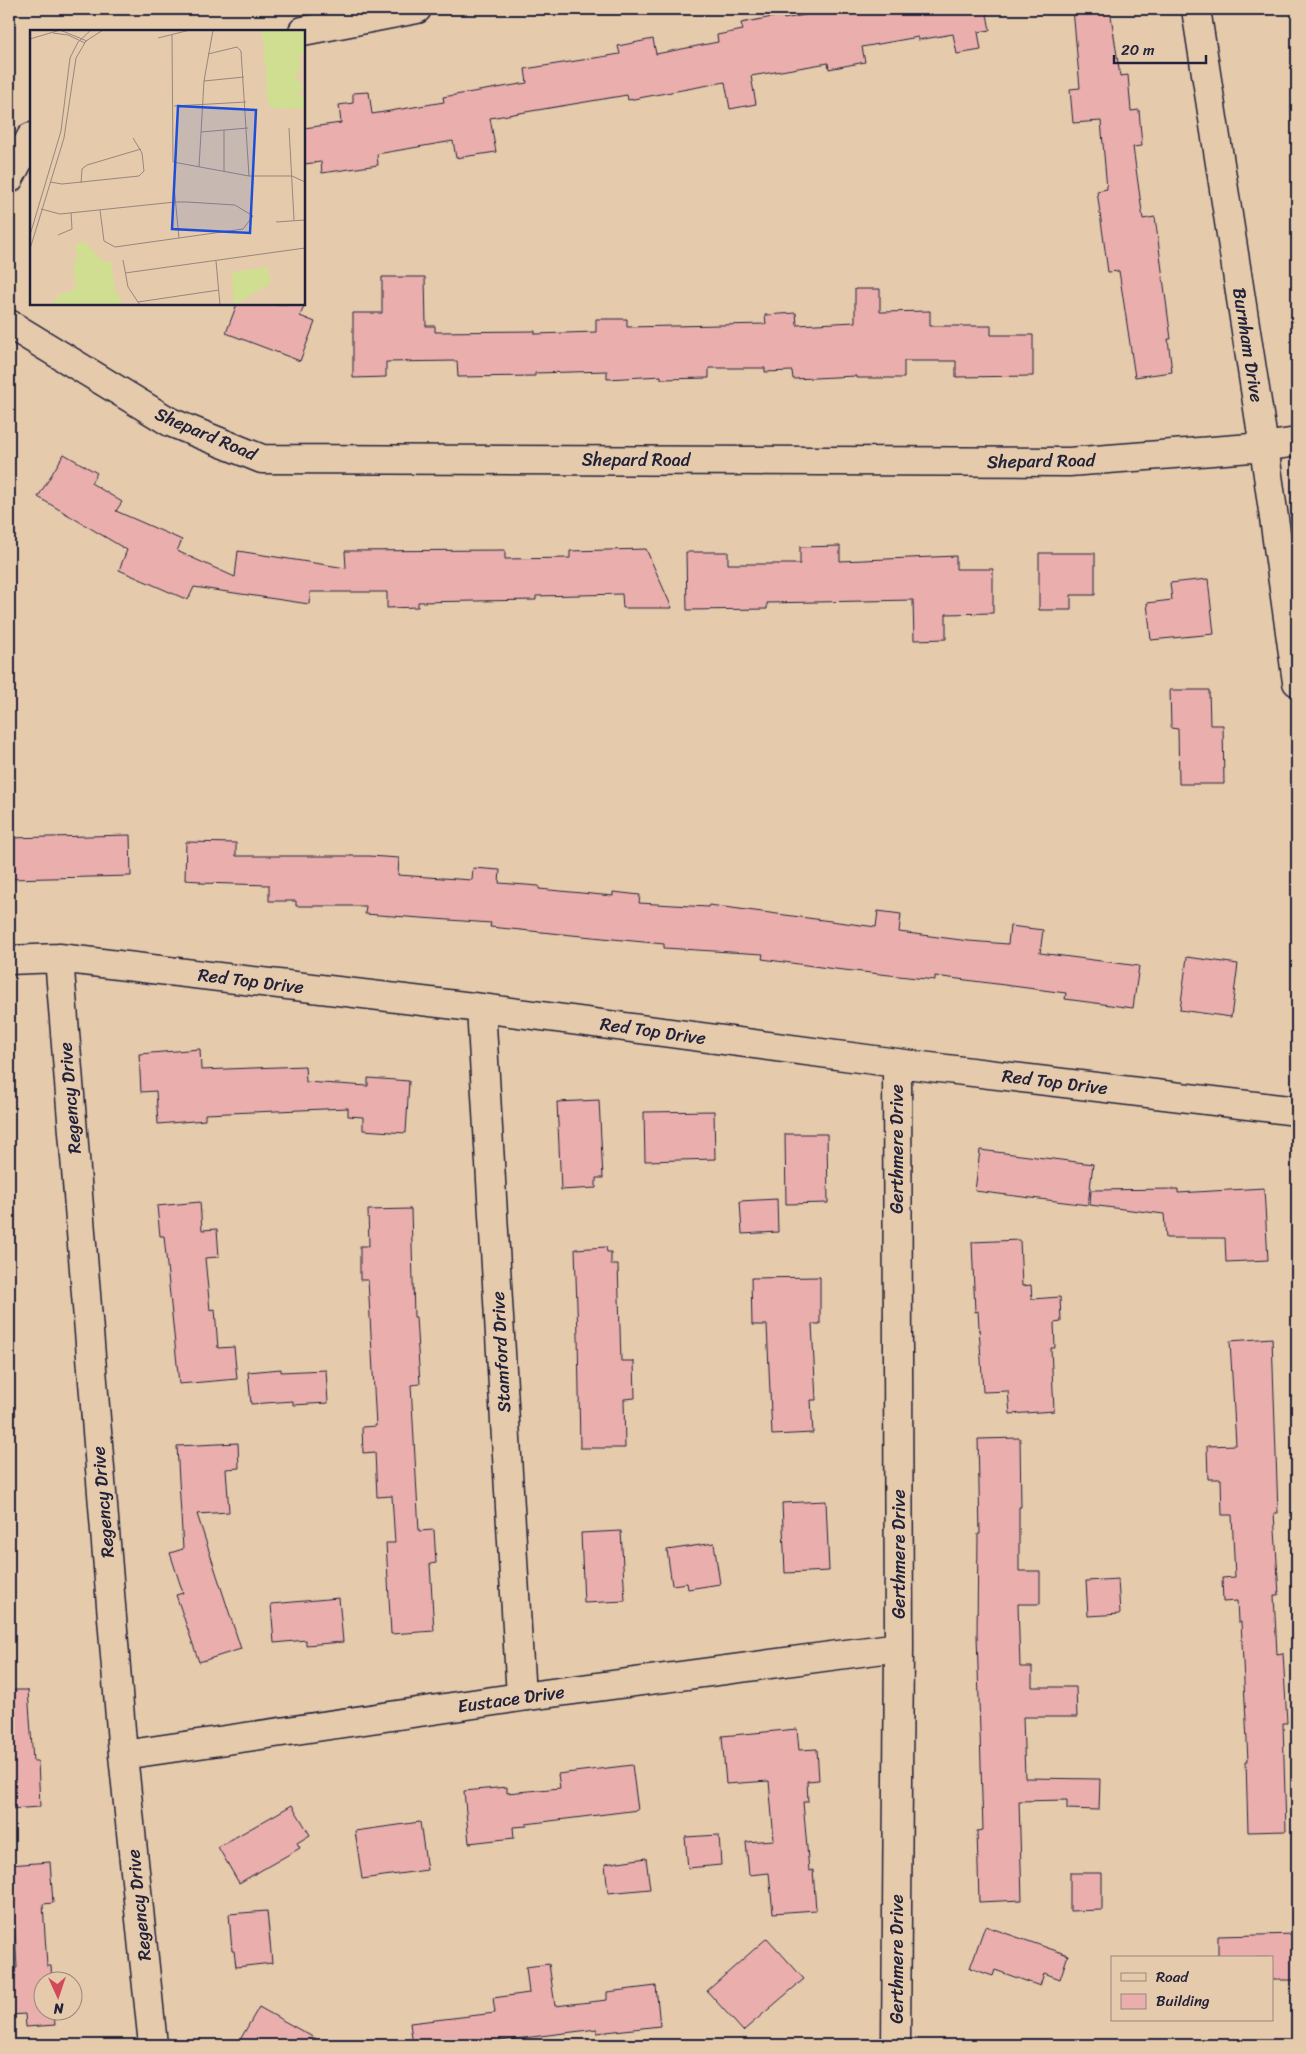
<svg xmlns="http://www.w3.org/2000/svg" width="1306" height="2054" viewBox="0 0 1306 2054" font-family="Sriracha,sans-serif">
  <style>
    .building { fill: #eaafad; stroke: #22223b }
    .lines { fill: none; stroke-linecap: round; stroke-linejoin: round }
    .minor-casing { stroke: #22223b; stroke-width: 31 }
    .minor { stroke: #e5caac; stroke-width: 28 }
    .labels { text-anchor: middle; stroke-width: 4; stroke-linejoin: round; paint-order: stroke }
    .street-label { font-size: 18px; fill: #22223b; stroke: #e5caac }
    .inset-road { fill: none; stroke: #97877f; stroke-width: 1 }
    .view { fill: #1d4ed8; fill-opacity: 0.15; stroke: #1d4ed8; stroke-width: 2.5 }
    .inset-edge { fill: none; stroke: #22223b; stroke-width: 2.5 }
  </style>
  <rect width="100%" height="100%" fill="#e5caac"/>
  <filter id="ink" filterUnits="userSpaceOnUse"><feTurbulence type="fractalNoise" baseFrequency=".02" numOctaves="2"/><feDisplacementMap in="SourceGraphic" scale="10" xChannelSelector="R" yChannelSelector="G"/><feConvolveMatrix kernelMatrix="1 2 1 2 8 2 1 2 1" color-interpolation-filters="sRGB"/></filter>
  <g filter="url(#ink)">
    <path class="building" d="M 835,9 L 986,9 L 990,30 L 978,32 L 981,50 L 957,54 L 953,34 L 918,40 L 918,37 L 862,47 L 865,62 L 829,69 L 828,63 L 751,76 L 756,104 L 730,109 L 725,82 L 628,100 L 627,95 L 490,118 L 496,152 L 456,158 L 453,141 L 377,154 L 378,165 L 322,173 L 321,162 L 304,164 L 304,128 L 341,123 L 339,105 L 353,103 L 353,93 L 369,92 L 372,114 L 444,102 L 443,97 L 527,83 L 525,69 L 620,54 L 618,46 L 653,39 L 656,54 L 718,42 L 717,35 L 743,30 L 741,23 L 783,15 L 784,19 Z
      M 1073,9 L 1110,9 L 1120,76 L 1128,75 L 1131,111 L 1139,110 L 1142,146 L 1133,147 L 1143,219 L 1155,217 L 1171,339 L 1168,339 L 1172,372 L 1135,377 L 1119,271 L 1108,272 L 1097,191 L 1107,189 L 1101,121 L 1073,123 L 1070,89 L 1080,88 Z
      M 382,277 L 425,277 L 426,326 L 435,326 L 435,332 L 535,331 L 535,334 L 596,332 L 596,319 L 627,319 L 627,327 L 766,324 L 765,315 L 796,313 L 797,325 L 855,322 L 855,289 L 880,289 L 880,312 L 930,311 L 930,326 L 991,326 L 991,335 L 1033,335 L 1033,376 L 956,377 L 956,361 L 904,361 L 904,378 L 856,378 L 856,376 L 793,379 L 792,371 L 765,372 L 765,368 L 709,368 L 709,378 L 661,379 L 661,376 L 607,379 L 607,371 L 535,373 L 535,376 L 458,377 L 457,361 L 386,362 L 386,377 L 353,378 L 353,313 L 382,313 Z
      M 237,304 L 305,304 L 300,316 L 315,322 L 300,361 L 226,333 Z
      M 64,454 L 97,473 L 91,483 L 122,502 L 116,511 L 182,540 L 177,551 L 235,577 L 238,551 L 346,568 L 345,551 L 505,550 L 505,559 L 570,558 L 570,551 L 646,549 L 672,608 L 623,608 L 622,594 L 536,596 L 536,600 L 418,602 L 418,607 L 387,608 L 387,592 L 310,592 L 309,604 L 194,587 L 188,600 L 119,570 L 127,550 L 38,497 Z
      M 840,546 L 840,561 L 956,556 L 956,569 L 993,569 L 993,613 L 946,614 L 946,639 L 914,640 L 913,600 L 767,603 L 767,609 L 687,610 L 686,552 L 728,552 L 728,564 L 800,564 L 800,547 Z
      M 1039,553 L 1095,553 L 1095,595 L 1071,595 L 1071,610 L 1039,610 Z
      M 1208,579 L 1214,634 L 1151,640 L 1147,603 L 1172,600 L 1170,583 Z
      M 1170,690 L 1209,690 L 1210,725 L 1223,725 L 1224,784 L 1179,784 L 1178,729 L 1171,728 Z
      M 130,835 L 131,876 L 9,879 L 9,838 Z
      M 186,842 L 236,843 L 236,856 L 369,856 L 399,858 L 398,875 L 472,880 L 473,868 L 500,870 L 499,883 L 539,886 L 539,889 L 613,896 L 613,892 L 640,895 L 639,903 L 708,907 L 709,905 L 876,927 L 878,911 L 901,914 L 899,932 L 969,941 L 1008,944 L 1010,926 L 1043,930 L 1040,953 L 1139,966 L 1133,1008 L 1065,999 L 1066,993 L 935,976 L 935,980 L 835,969 L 762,959 L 763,954 L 664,948 L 664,944 L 490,927 L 491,923 L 365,914 L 366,906 L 296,906 L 296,901 L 269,901 L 269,885 L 200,883 L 200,881 L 185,880 Z
      M 1187,957 L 1238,964 L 1231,1017 L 1180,1010 Z
      M 200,1049 L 201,1070 L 305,1066 L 306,1082 L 368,1086 L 368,1078 L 409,1081 L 406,1133 L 363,1130 L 363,1117 L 348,1116 L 348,1108 L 205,1114 L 205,1120 L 158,1124 L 156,1091 L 141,1092 L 139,1054 Z
      M 599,1100 L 603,1178 L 596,1178 L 596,1188 L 561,1190 L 557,1102 Z
      M 714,1111 L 715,1159 L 645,1161 L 644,1112 Z
      M 785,1134 L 827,1134 L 828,1203 L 786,1204 Z
      M 980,1150 L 1093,1164 L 1088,1205 L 975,1191 Z
      M 1264,1188 L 1268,1260 L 1226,1262 L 1225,1238 L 1166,1238 L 1164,1214 L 1090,1205 L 1091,1190 L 1178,1189 L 1178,1193 Z
      M 777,1199 L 778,1232 L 742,1234 L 740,1201 Z
      M 200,1202 L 202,1230 L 217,1229 L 219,1257 L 205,1258 L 210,1310 L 215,1309 L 218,1348 L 234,1347 L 237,1379 L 179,1384 L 164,1236 L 160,1236 L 157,1206 Z
      M 411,1209 L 414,1317 L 416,1317 L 420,1384 L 411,1385 L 419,1531 L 434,1530 L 436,1563 L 430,1564 L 434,1631 L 391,1634 L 386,1543 L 395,1543 L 392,1496 L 377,1497 L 375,1452 L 363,1453 L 362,1427 L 376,1426 L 368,1280 L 360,1280 L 360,1246 L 369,1246 L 368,1210 Z
      M 1020,1240 L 1022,1286 L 1031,1285 L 1032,1299 L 1060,1297 L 1061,1322 L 1054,1323 L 1055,1348 L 1051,1348 L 1054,1411 L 1010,1414 L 1008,1391 L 983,1392 L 978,1311 L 975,1312 L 972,1242 Z
      M 606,1247 L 607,1252 L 611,1252 L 611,1265 L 618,1265 L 621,1361 L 634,1361 L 635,1398 L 624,1399 L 625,1448 L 580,1448 L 578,1335 L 575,1249 Z
      M 820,1277 L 820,1324 L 812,1324 L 816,1400 L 811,1400 L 813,1433 L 772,1435 L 767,1325 L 752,1325 L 751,1278 Z
      M 1272,1338 L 1278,1513 L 1274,1513 L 1279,1595 L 1274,1595 L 1277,1654 L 1283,1653 L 1287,1723 L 1283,1723 L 1286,1831 L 1248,1832 L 1246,1761 L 1248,1761 L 1241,1622 L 1238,1622 L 1237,1601 L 1223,1602 L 1222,1578 L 1235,1577 L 1232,1515 L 1222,1515 L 1221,1479 L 1208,1479 L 1207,1446 L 1236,1445 L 1230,1341 Z
      M 281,1369 L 281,1372 L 326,1370 L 328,1403 L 293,1405 L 293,1401 L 251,1404 L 248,1372 Z
      M 1020,1438 L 1021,1507 L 1019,1507 L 1019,1571 L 1040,1571 L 1040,1604 L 1018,1604 L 1020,1667 L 1032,1667 L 1032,1687 L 1076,1687 L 1077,1717 L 1023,1717 L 1025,1778 L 1100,1779 L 1099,1810 L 1067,1809 L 1067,1800 L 1019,1801 L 1022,1900 L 979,1902 L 977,1831 L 983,1830 L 977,1634 L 978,1534 L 980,1534 L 978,1439 Z
      M 238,1443 L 239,1468 L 226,1469 L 229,1512 L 197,1514 L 241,1649 L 199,1662 L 176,1595 L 183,1593 L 170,1553 L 183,1549 L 177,1446 Z
      M 826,1501 L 829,1571 L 785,1573 L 782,1503 Z
      M 621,1531 L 625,1601 L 584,1603 L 581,1533 Z
      M 714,1543 L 720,1584 L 688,1589 L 687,1583 L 672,1585 L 667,1550 Z
      M 1118,1579 L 1120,1614 L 1088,1616 L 1086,1581 Z
      M 339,1598 L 343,1642 L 306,1645 L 306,1640 L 274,1643 L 271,1604 Z
      M 9,1690 L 28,1690 L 33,1761 L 38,1761 L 40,1807 L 9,1809 Z
      M 797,1729 L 799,1750 L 817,1749 L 819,1780 L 807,1781 L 808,1802 L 803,1802 L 809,1871 L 813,1870 L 816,1910 L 773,1913 L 769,1873 L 749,1875 L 746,1842 L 774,1840 L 769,1781 L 726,1784 L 722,1736 Z
      M 632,1765 L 638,1810 L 526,1824 L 527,1826 L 513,1827 L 514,1838 L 469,1843 L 464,1791 L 507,1787 L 507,1793 L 560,1788 L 558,1774 Z
      M 292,1805 L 310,1835 L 297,1843 L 300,1848 L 239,1883 L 218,1847 Z
      M 420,1822 L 427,1870 L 362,1879 L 355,1831 Z
      M 719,1835 L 721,1865 L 688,1868 L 685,1837 Z
      M 646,1858 L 650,1889 L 608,1893 L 605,1864 Z
      M 50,1862 L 53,1903 L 43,1904 L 47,1966 L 51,1966 L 52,1982 L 42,1982 L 42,2012 L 54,2012 L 55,2025 L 26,2027 L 25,2014 L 9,2015 L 9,1968 L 17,1968 L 14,1912 L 9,1912 L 9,1865 Z
      M 1070,1873 L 1102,1873 L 1102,1910 L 1070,1911 Z
      M 267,1911 L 272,1963 L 236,1967 L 234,1951 L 232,1951 L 229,1914 Z
      M 985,1926 L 1068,1955 L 1060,1979 L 1044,1973 L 1040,1986 L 995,1970 L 993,1976 L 970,1968 Z
      M 1297,1934 L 1297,1980 L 1272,1980 L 1272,1958 L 1218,1958 L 1218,1936 Z
      M 767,1938 L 804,1979 L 743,2031 L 707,1991 Z
      M 549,1964 L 555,2006 L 607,2000 L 607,1992 L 656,1986 L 660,2026 L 597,2033 L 597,2029 L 467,2045 L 413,2045 L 410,2023 L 495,2013 L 493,1998 L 529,1993 L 526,1967 Z
      M 259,2007 L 327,2045 L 237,2045 Z"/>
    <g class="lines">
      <g class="minor-casing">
        <path id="minor" d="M 1196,9 L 1264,447 L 1297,682
          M 303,31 L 417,9
          M 9,179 L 31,137
          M 9,324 L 170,422 L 262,459 L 1069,462 L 1264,447 L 1297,442
          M 59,958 L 123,1755 L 153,2045
          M 9,960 L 59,958 L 481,1008 L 897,1063 L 1297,1111
          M 481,1008 L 521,1697
          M 123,1755 L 521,1697 L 899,1647
          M 896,2045 L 899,1647 L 897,1063"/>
      </g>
      <use href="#minor" class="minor"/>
    </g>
  </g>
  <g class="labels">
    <g class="street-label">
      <text transform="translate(1248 345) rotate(81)" y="6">Burnham Drive</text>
      <text transform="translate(206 434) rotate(23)" y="6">Shepard Road</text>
      <text x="636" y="466">Shepard Road</text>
      <text transform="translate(1041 461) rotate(-1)" y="6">Shepard Road</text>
      <text transform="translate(251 981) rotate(7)" y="6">Red Top Drive</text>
      <text transform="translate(653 1031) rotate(8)" y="6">Red Top Drive</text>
      <text transform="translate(1055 1082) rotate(7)" y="6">Red Top Drive</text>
      <text transform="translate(70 1098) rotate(-95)" y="6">Regency Drive</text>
      <text transform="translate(897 1149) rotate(-90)" y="6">Gerthmere Drive</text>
      <text transform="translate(501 1352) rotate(-93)" y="6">Stamford Drive</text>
      <text transform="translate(103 1502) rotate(-95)" y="6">Regency Drive</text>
      <text transform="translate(899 1554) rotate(-90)" y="6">Gerthmere Drive</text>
      <text transform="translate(511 1699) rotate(-8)" y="6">Eustace Drive</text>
      <text transform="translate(139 1905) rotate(-96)" y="6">Regency Drive</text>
      <text transform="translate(897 1959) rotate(-90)" y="6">Gerthmere Drive</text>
    </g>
  </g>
  <g transform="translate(30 30)">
    <rect width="275" height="275" fill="#e5caac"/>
    <path d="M 229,0 L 275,0 L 275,22 L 269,26 L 270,39 L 265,47 L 274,56 L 267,64 L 275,66 L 275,88 L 272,78 L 247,79 L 238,75 L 233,6 ZM 55,212 L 72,231 L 81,232 L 85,260 L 93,275 L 22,275 L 30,264 L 46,259 L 43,235 L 47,230 L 46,214 ZM 238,237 L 240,254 L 204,275 L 202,242 Z" fill="#d0de92"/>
    <path class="inset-road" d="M 23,3 L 38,5 L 55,13M 142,5 L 143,132 L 219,146 L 262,146 L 275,152M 128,8 L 160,0M 0,9 L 30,0 L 57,11M 178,24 L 207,17 L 211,21 L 219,146M 174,51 L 214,47M 144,76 L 216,72M 259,98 L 264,190M 194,100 L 194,141M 171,102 L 218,98M 169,137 L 174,51 L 183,0M 20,152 L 32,154 L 109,146 L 114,141 L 112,123 L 103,108M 51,153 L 52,139 L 57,135 L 111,119M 144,156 L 149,208M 11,179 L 30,184 L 145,172 L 157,172 L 205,175 L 223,186 L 213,199 L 85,217 L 74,211 L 70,180M 246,192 L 275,190M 0,205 L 31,101 L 40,28 L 48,12 L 61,0M 28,205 L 42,199 L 41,183M 0,219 L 34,108 L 46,28 L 56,11 L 73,0M 93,230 L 98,257 L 110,275M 186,231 L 190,275M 95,243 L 275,218M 108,272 L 189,260"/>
    <path class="view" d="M 148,76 L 226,80 L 220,203 L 142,199 Z"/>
    <rect width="275" height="275" class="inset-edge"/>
  </g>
  <rect width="1306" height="2054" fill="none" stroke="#e5caac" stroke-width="30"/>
  <rect x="15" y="15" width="1276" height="2024" fill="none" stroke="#22223b" stroke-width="2" filter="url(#ink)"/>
  <rect x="1111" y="1956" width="162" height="65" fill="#e5caac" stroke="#97877f"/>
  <rect x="1121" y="1973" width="25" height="8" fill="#e5caac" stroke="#97877f"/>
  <text x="1156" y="1982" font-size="15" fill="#22223b">Road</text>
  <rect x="1121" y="1994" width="25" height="15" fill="#eaafad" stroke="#97877f"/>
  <text x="1156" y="2006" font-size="15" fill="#22223b">Building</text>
  <g transform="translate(58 1996) rotate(177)"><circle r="24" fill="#e5caac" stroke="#97877f"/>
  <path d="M0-4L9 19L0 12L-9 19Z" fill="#d1495b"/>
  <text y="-8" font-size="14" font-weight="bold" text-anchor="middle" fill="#22223b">N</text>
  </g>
  <path d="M1114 55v8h92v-8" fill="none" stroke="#22223b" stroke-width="2.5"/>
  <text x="1121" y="55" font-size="15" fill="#22223b" stroke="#e5caac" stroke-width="4" paint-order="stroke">20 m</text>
</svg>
